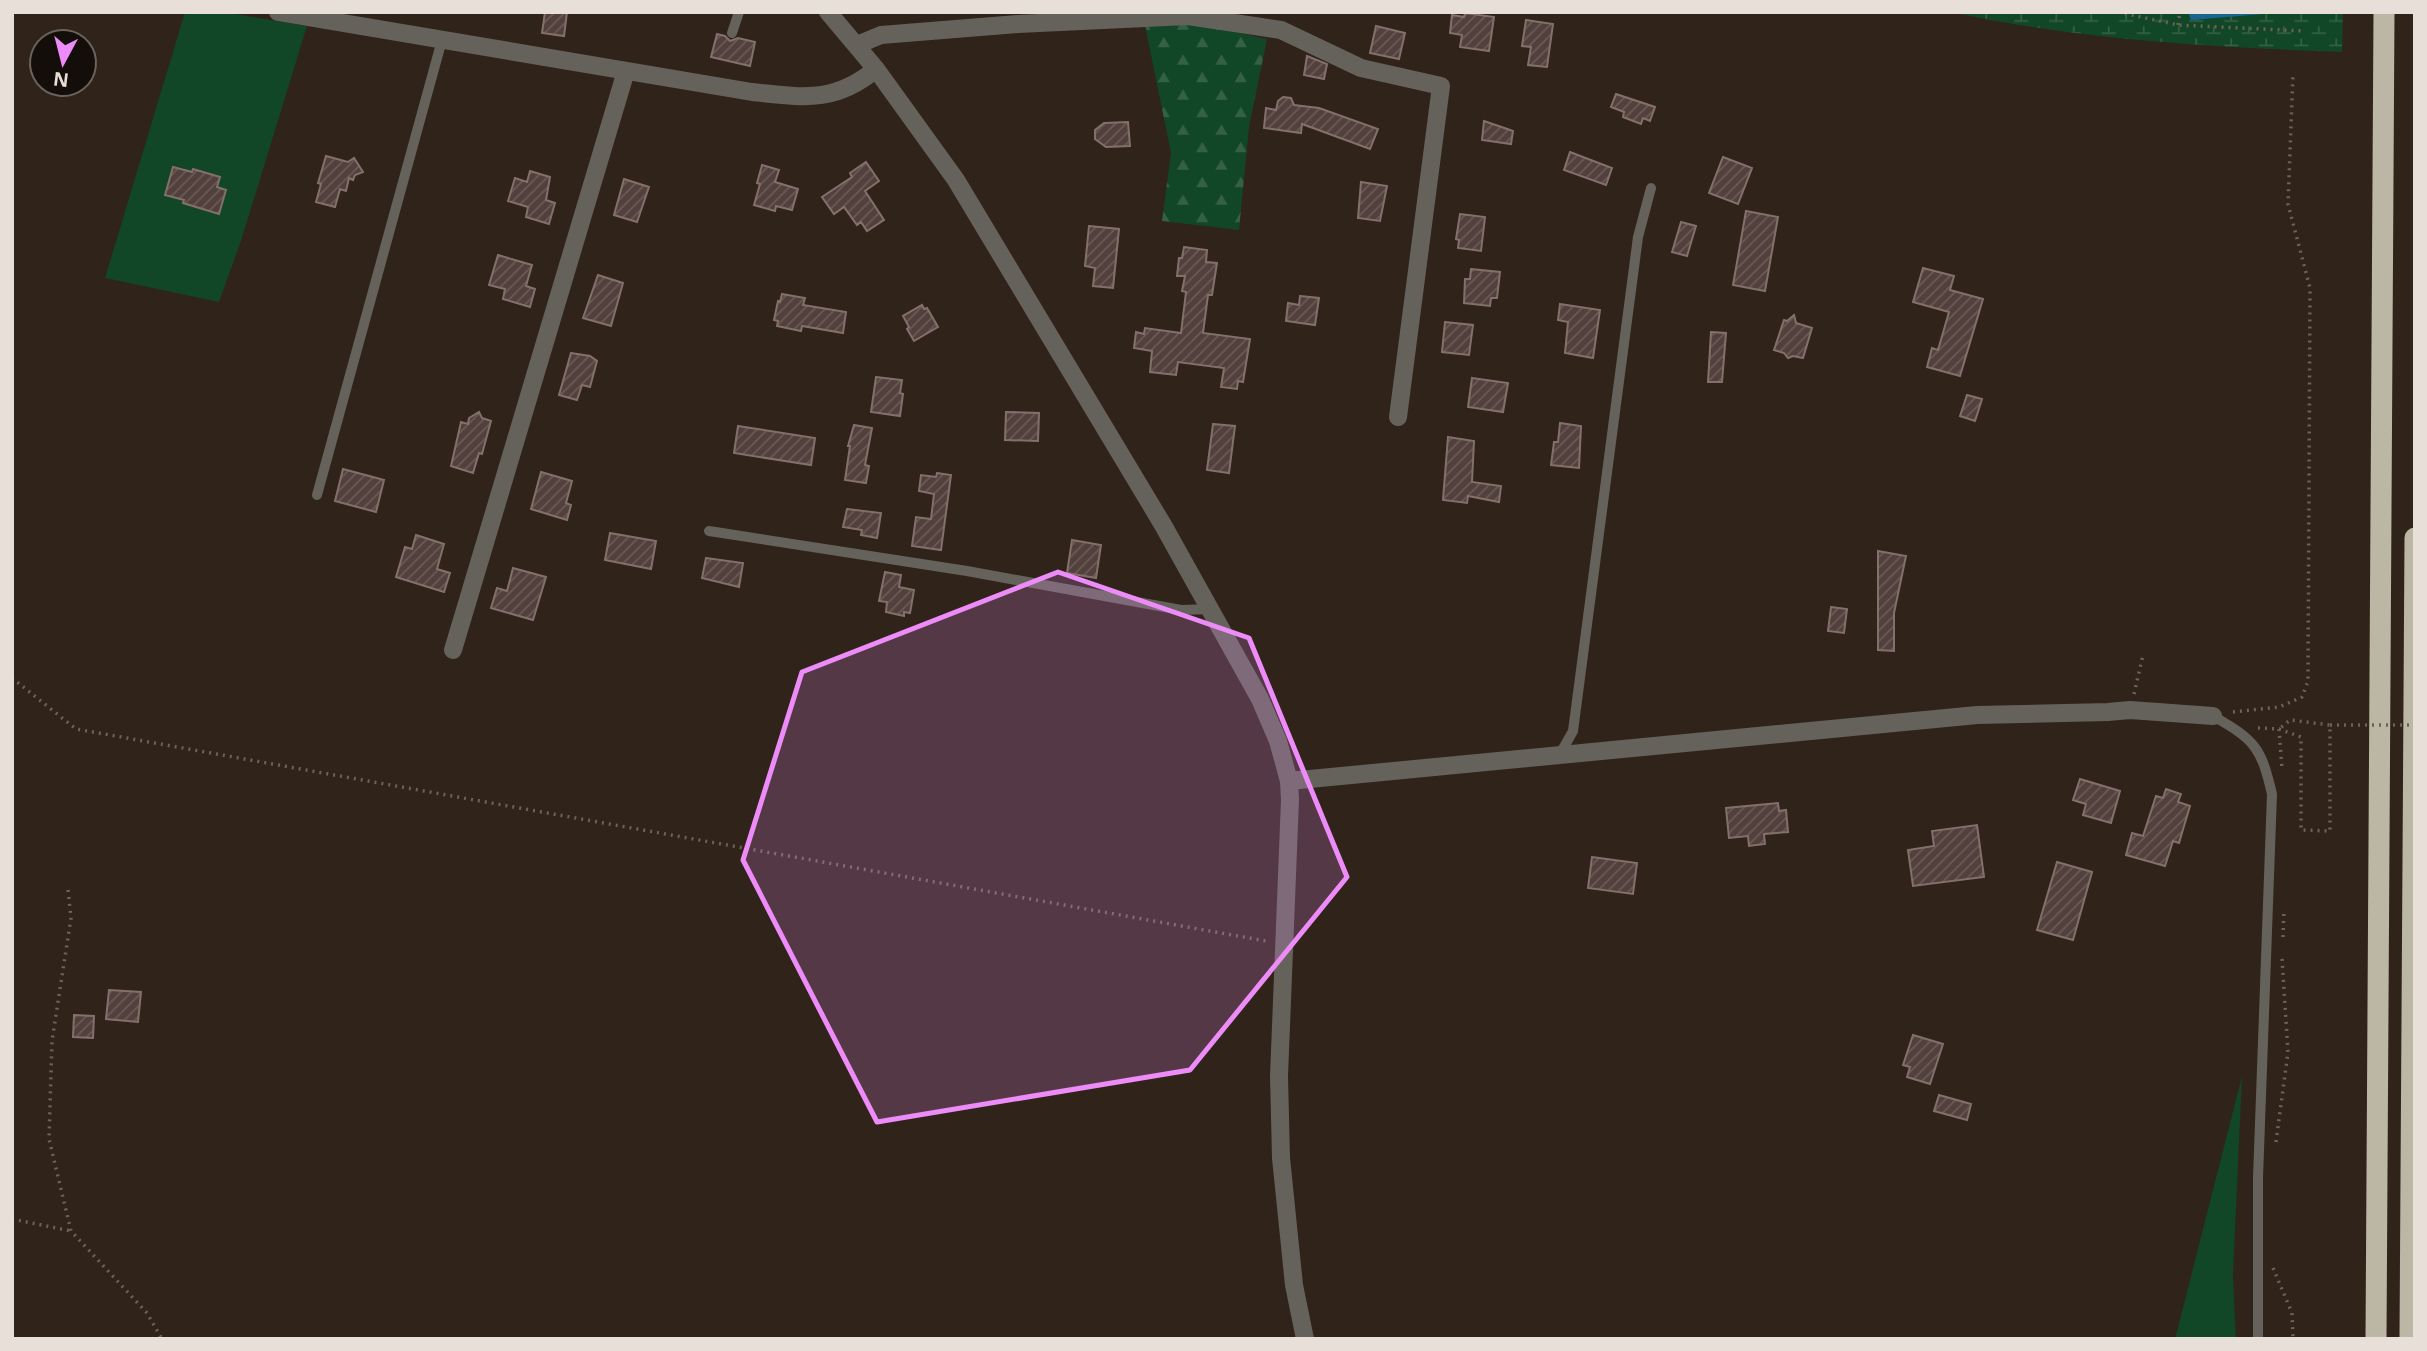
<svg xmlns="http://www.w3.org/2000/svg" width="2427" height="1351" viewBox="0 0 2427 1351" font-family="'Noto Sans',sans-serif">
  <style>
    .grass { fill: #114626 }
    .forest { fill: url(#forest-firs) }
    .wetland { fill: url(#wetland-marsh) }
    .water { fill: url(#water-waves) }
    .building { fill: url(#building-hatch); stroke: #84706b; stroke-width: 2 }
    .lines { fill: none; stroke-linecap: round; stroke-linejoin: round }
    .path { stroke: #6d6259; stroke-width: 3.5; stroke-dasharray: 2 5; stroke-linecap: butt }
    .lane { stroke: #65625b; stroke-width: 10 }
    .street { stroke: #65625b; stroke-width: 18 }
    .highway { stroke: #bcb6a4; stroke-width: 21 }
    .path-bridge { stroke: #6d6259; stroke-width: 3.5; stroke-dasharray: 2 5; stroke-linecap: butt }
    .marked { fill: #ed8cf9; fill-opacity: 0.2; stroke: #ed8cf9; stroke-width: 5; stroke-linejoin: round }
  </style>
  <defs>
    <pattern id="forest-firs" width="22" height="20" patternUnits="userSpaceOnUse" patternTransform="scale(1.75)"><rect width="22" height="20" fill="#114626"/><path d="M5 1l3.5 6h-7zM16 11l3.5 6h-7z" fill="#346045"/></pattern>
    <pattern id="wetland-marsh" width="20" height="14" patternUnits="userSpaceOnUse" patternTransform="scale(1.75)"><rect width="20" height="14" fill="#114626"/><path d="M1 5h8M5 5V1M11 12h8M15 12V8" fill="none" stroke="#346045"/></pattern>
    <pattern id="water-waves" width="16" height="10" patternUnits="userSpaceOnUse" patternTransform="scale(1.75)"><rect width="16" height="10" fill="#186490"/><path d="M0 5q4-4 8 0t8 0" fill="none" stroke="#3a7a9f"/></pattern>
    <pattern id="building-hatch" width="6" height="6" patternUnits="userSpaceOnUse" patternTransform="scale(1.75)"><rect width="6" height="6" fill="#51403b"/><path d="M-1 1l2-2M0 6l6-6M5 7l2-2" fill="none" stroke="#6a5b57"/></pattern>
  </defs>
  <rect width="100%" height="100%" fill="#302319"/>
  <path class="grass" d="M 185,12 L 223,12 L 307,26 L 241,241 L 219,302 L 105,278 Z
    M 2242,1076 L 2233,1276 L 2236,1339 L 2175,1339 Z"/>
  <path class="forest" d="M 1194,23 L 1267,39 L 1249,127 L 1239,230 L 1162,221 L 1171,153 L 1145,25 Z"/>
  <path class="wetland" d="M 1951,12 L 2343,12 L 2342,52 C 2211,47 2079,40 1951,12 Z"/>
  <path class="water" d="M 2188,12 L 2288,12 L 2191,20 Z"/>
  <path class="building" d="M 545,12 L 567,12 L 564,36 L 542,33 Z
    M 1465,13 L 1494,17 L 1489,51 L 1460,47 L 1462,35 L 1450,33 L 1452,15 L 1464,17 Z
    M 1526,20 L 1553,24 L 1547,67 L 1528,65 L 1531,47 L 1522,46 Z
    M 1376,26 L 1405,33 L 1399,59 L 1370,53 Z
    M 717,34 L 725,36 L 730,41 L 738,38 L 755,42 L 750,66 L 711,57 Z
    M 1307,56 L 1327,64 L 1324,79 L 1304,75 Z
    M 1616,94 L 1655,107 L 1650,121 L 1643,118 L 1641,124 L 1623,117 L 1624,112 L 1611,107 Z
    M 1283,97 L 1291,98 L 1294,105 L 1319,108 L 1378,129 L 1370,149 L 1302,124 L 1301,133 L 1264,128 L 1266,108 L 1276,110 L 1278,101 Z
    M 1484,121 L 1513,131 L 1511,144 L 1482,140 Z
    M 1128,122 L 1130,146 L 1106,147 L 1095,139 L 1095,130 L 1104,123 Z
    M 1570,152 L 1612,168 L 1606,185 L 1564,170 Z
    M 326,156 L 348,162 L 354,158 L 363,172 L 355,175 L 353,180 L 349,178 L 346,191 L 340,189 L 335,207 L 316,202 L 321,184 L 318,183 Z
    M 1723,157 L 1752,168 L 1738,204 L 1709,193 Z
    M 866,162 L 879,181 L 865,191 L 884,220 L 867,231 L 861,222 L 857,225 L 844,207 L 834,214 L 822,197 L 852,177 L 850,173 Z
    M 762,165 L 779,170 L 775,182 L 798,189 L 792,210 L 776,206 L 775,211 L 754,205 L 760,184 L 757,183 Z
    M 173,167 L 192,172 L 193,169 L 220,177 L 217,187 L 226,190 L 219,214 L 183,203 L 184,200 L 165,195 Z
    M 530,171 L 550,177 L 546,200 L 555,203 L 549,224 L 526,217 L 528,207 L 508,201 L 515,178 L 527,182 Z
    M 624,179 L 649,187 L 637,222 L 614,215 Z
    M 1361,182 L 1387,186 L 1380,221 L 1358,218 Z
    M 1746,211 L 1778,217 L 1765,291 L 1733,285 Z
    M 1460,214 L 1485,217 L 1481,251 L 1458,248 L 1459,240 L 1456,239 Z
    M 1681,222 L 1696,226 L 1687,256 L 1672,252 Z
    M 1089,226 L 1119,229 L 1113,288 L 1093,286 L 1095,268 L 1085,266 Z
    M 1184,247 L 1207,250 L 1206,262 L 1217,263 L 1212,295 L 1208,295 L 1203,333 L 1250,339 L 1243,382 L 1238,381 L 1237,389 L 1221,387 L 1224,368 L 1178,362 L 1176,375 L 1150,372 L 1152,351 L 1134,348 L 1136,332 L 1144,334 L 1145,328 L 1181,333 L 1186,292 L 1182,291 L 1185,276 L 1177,276 L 1179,258 L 1182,258 Z
    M 498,255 L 532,265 L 526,286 L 535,289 L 530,307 L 503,299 L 505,289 L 489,285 Z
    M 1923,268 L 1954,276 L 1950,290 L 1983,299 L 1960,376 L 1927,367 L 1932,348 L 1938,350 L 1949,312 L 1913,302 Z
    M 1471,269 L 1500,272 L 1497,298 L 1491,298 L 1490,306 L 1464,303 L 1465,279 L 1470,279 Z
    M 598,275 L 623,283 L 611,326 L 583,318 Z
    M 782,294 L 805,298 L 803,305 L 846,312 L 843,333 L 802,326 L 801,331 L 777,326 L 778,321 L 774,320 L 778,301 L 780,302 Z
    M 1300,296 L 1319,298 L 1315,325 L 1286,321 L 1288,303 L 1299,305 Z
    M 1560,304 L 1600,310 L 1593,358 L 1565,353 L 1568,322 L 1558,320 Z
    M 922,305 L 924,309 L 927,308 L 938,327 L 914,341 L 907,329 L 909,327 L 903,316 Z
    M 1794,315 L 1796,323 L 1812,328 L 1803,358 L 1793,356 L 1788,358 L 1784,353 L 1774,350 L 1784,320 L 1787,321 Z
    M 1445,322 L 1473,325 L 1469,355 L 1442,352 Z
    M 1711,332 L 1726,333 L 1722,382 L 1708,382 Z
    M 571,353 L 590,356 L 597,361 L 590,387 L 582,385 L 577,400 L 559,395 Z
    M 876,377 L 902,380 L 900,393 L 903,394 L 900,416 L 871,412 Z
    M 1472,378 L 1508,383 L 1503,412 L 1468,407 Z
    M 1967,395 L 1982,399 L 1975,421 L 1960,416 Z
    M 479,412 L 482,418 L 491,421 L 482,454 L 479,453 L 473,473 L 451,466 L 461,422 L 468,424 L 469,418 Z
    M 1006,412 L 1039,413 L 1038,441 L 1005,440 Z
    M 1560,423 L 1581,426 L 1579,468 L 1551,465 L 1554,442 L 1558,442 Z
    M 1213,424 L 1235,426 L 1229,473 L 1207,470 Z
    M 854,425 L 872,428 L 865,465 L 869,466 L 866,483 L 845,480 L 850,446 L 848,446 Z
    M 738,426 L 815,438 L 811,465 L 734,453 Z
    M 1448,437 L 1474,441 L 1472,482 L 1501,486 L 1499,502 L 1468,496 L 1467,503 L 1443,500 Z
    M 343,469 L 384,480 L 376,512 L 335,501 Z
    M 541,472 L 572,481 L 566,503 L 571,505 L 567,520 L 531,509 Z
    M 937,473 L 951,475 L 941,550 L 912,546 L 916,517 L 931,519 L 934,494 L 919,491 L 921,475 L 936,477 Z
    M 847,509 L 881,513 L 877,538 L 861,535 L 862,530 L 843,527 Z
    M 610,533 L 656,541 L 651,569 L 605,560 Z
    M 416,535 L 444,544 L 437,569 L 450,573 L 444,592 L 396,577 L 405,547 L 412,549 Z
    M 1072,540 L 1101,545 L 1096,578 L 1067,573 Z
    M 1878,551 L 1906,556 L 1894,613 L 1894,651 L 1878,650 Z
    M 706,558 L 743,563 L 739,587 L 702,578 Z
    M 513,568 L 546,577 L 533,620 L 491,608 L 497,588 L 507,591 Z
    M 885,572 L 901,575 L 899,587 L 914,590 L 910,613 L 904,612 L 904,616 L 886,612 L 887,602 L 879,601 Z
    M 1831,607 L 1847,609 L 1844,633 L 1828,631 Z
    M 2080,779 L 2120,791 L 2111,823 L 2083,815 L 2086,804 L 2073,800 Z
    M 2166,789 L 2181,794 L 2178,802 L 2190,806 L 2179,843 L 2173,841 L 2165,866 L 2126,855 L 2132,833 L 2143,836 L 2156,796 L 2163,798 Z
    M 1778,803 L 1779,811 L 1786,810 L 1788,832 L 1764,834 L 1765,844 L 1749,846 L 1748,836 L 1729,838 L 1726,808 Z
    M 1977,825 L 1984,877 L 1913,886 L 1908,850 L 1934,846 L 1932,831 Z
    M 1592,857 L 1637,863 L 1633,894 L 1588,888 Z
    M 2057,862 L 2092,872 L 2073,940 L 2037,930 Z
    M 109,990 L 141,992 L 138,1022 L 106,1019 Z
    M 74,1015 L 94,1016 L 93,1038 L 73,1037 Z
    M 1913,1035 L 1943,1044 L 1930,1084 L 1907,1077 L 1910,1067 L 1903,1065 Z
    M 1939,1095 L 1971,1104 L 1967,1120 L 1934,1111 Z"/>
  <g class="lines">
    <path class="path" d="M 2118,12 L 2178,25 L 2304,31
      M 2178,25 L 2180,12
      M 12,678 L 76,729 L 1266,941
      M 2134,694 L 2143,655
      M 2233,712 L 2279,707 L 2302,697 L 2308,681 L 2310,288 L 2288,204 L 2293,74
      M 2258,728 L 2279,729 L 2301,737 L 2301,830 L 2330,831 L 2330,725 L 2290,720 L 2279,729
      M 2279,729 L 2282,769
      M 68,890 L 71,918 L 52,1041 L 49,1139 L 71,1231 L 147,1313 L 162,1339
      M 2283,937 L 2284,909
      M 2276,1142 L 2288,1052 L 2282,958
      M 12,1219 L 71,1231
      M 2273,1268 L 2292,1313 L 2293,1339"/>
    <path class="lane" d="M 732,33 L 739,12
      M 317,495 L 442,40
      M 709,531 L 967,571 L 1181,610 L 1211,609
      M 2213,716 C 2255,740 2261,747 2272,794 L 2258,1178 L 2258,1339
      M 1560,754 L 1573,731 L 1638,237 L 1651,188"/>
    <path class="street" d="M 278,12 L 752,92 C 802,97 834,104 876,69
      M 828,12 L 876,69 L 956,180 L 1163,525 L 1260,699 L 1278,741 L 1289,781 L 1290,800 L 1279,1076 L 1281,1158 L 1294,1285 L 1305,1339
      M 857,45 L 881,35 L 1018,24 L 1188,16 L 1281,30 L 1361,68 L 1441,86 L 1398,417
      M 453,650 L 626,71
      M 1289,781 L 1977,715 L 2108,712 L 2130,710 L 2213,716"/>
    <path class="highway" d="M 2376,1339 L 2384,12
      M 2410,1339 L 2415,538"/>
    <path class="path-bridge" d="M 2330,725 L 2415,725"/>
  </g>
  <path class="marked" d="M 1058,572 L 1249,638 L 1347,877 L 1190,1070 L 877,1122 L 743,860 L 802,672 Z"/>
  <rect width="2427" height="1351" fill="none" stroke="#e8dfd9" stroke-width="28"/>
  <g transform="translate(63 63) rotate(187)"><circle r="33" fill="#140e0a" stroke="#69625d" stroke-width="2"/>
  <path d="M0-5L12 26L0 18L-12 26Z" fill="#ed8cf9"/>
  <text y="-10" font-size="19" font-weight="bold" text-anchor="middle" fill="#e8dfd9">N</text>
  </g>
</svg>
